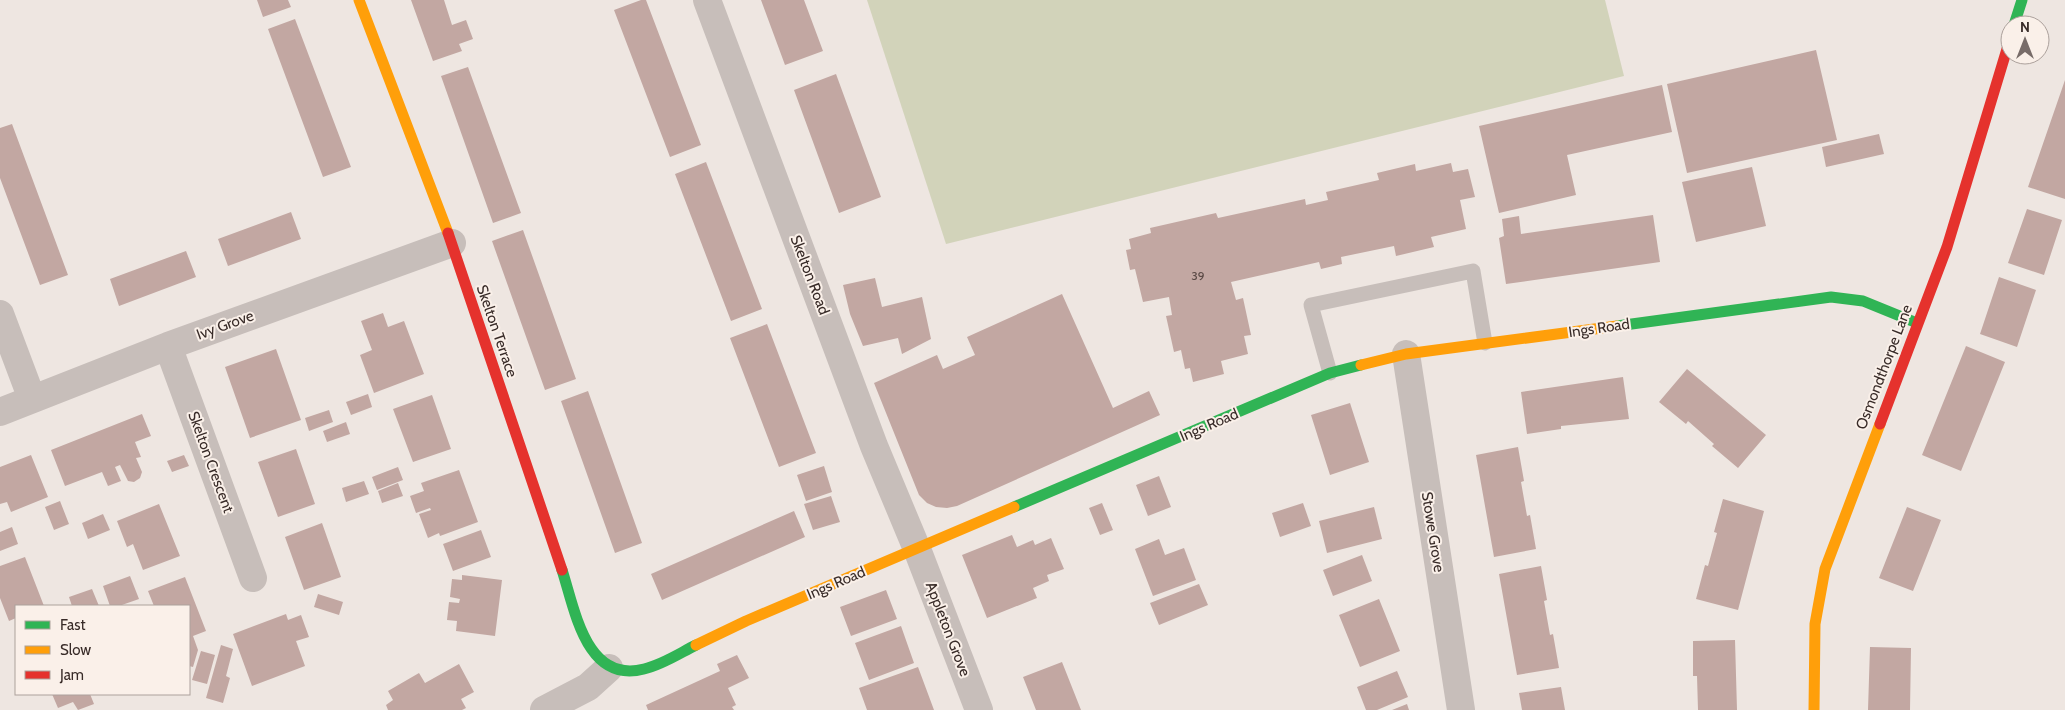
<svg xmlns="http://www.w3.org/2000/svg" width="2065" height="710" viewBox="0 0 2065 710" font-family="Cabin,sans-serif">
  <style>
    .green { fill: #d2d3ba }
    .building { fill: #c2a7a2 }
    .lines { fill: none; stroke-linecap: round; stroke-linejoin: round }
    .lane { stroke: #c7beba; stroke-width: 15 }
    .street { stroke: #c7beba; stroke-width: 28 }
    .fast { stroke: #30b455; stroke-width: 11 }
    .slow { stroke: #ff9f0a; stroke-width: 11 }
    .jam { stroke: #e5322d; stroke-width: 11 }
    .labels { text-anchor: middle; stroke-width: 4; stroke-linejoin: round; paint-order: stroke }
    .number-label { font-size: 12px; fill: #5a4a46 }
    .street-label { font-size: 15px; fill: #382b28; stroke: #faf0e9 }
  </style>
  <rect width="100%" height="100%" fill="#eee6e1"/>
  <path class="green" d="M 867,0 L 1605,0 L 1624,76 L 946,244 Z"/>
  <path class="building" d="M 257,0 L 288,0 L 291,7 L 263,17 Z
    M 411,0 L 444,0 L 452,25 L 466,20 L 473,39 L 459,44 L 462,51 L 433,61 Z
    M 641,0 L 646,0 L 701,145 L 670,157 L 614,10 Z
    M 761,0 L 804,0 L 823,51 L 785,65 Z
    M 295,19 L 351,167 L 323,177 L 268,29 Z
    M 1816,50 L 1837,140 L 1687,173 L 1667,84 Z
    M 468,67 L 521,213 L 493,223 L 441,76 Z
    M 836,74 L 881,197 L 839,213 L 794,90 Z
    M 2065,80 L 2065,199 L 2028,187 Z
    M 1662,85 L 1672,132 L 1567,155 L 1576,195 L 1499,213 L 1479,126 Z
    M 12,124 L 68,275 L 40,285 L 0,178 L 0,128 Z
    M 1879,134 L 1884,154 L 1826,167 L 1822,147 Z
    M 706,162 L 762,309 L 731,321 L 675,174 Z
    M 1451,163 L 1453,172 L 1468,169 L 1475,197 L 1460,200 L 1466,229 L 1431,237 L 1434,247 L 1396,256 L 1394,246 L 1341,257 L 1342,264 L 1321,269 L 1319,262 L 1231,282 L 1236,300 L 1243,298 L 1251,335 L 1244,336 L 1248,354 L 1221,361 L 1224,374 L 1193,382 L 1190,368 L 1185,369 L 1181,350 L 1174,352 L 1166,316 L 1172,315 L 1169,297 L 1143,302 L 1135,269 L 1130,270 L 1126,250 L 1131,249 L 1129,239 L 1151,233 L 1150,228 L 1216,213 L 1218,218 L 1305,199 L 1306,205 L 1328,200 L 1326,192 L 1379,180 L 1377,173 L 1415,164 L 1416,171 Z
    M 1752,167 L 1766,226 L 1696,242 L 1682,182 Z
    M 2027,209 L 2062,220 L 2044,275 L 2008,263 Z
    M 291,212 L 301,239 L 228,266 L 218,239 Z
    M 1653,215 L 1660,262 L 1506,284 L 1499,238 L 1504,236 L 1502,219 L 1519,216 L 1521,234 Z
    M 523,230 L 576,379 L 545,390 L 492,241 Z
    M 186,251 L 196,277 L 119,306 L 110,279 Z
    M 1999,277 L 2036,290 L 2017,347 L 1980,334 Z
    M 875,278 L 882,307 L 922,297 L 931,339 L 902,354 L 898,338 L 863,346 L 850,314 L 843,285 Z
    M 1062,294 L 1113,408 L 1149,391 L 1160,415 L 957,506 L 947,508 L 936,507 L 927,503 L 919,495 L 874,383 L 937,355 L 943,369 L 975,355 L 967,337 Z
    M 383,313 L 388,327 L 404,321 L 424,374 L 374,393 L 360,355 L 372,350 L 361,321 Z
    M 767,324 L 816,453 L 779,467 L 730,338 Z
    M 1966,346 L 2005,362 L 1961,471 L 1922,455 Z
    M 276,349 L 301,420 L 250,438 L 225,367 Z
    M 1687,369 L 1766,435 L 1738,468 L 1712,446 L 1714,444 L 1688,421 L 1686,424 L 1659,402 Z
    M 1623,377 L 1629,419 L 1561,426 L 1561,429 L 1527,434 L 1521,392 Z
    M 588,391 L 642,543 L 615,553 L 561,401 Z
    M 368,394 L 372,407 L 351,415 L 346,402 Z
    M 432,395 L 451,449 L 413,462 L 393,409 Z
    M 1350,403 L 1369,462 L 1330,475 L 1311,415 Z
    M 329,410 L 333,422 L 309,431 L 305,418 Z
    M 142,414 L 151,436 L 135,442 L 141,457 L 136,458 L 142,472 L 140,478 L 134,482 L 128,481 L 120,465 L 115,467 L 121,481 L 108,486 L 102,472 L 65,486 L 51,450 Z
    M 346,422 L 350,434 L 327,442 L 323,431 Z
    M 1518,447 L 1524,481 L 1521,482 L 1527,516 L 1530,515 L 1536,549 L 1494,557 L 1476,455 Z
    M 296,449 L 315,504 L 278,517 L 258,462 Z
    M 31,455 L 48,497 L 11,512 L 7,502 L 0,504 L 0,467 Z
    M 184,455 L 189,466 L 172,472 L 167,461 Z
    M 824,466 L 832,492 L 806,501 L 797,475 Z
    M 398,467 L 403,480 L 377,490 L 372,477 Z
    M 459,470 L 478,522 L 440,536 L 439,533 L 428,538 L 419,514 L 431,510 L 430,508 L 416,513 L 410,496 L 424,491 L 421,483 Z
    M 1159,476 L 1171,507 L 1148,516 L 1136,485 Z
    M 364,481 L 369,494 L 346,502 L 342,488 Z
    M 398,483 L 403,496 L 382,503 L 378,491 Z
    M 831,496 L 840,522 L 813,530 L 804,504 Z
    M 1723,499 L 1764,511 L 1738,610 L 1696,599 L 1705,565 L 1708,566 L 1717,533 L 1714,532 Z
    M 60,501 L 69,524 L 54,530 L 45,507 Z
    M 1102,503 L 1113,530 L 1100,535 L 1089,508 Z
    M 1303,503 L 1311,526 L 1280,537 L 1272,513 Z
    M 159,504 L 180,556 L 143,570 L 133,544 L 127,547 L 117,521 Z
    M 1374,507 L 1382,539 L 1327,553 L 1319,521 Z
    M 1907,507 L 1941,520 L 1913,591 L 1879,578 Z
    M 794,511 L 805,537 L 662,600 L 651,574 Z
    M 103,514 L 110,530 L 88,539 L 82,523 Z
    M 322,523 L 341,577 L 304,590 L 285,537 Z
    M 12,527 L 18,544 L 0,551 L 0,532 Z
    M 481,530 L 491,557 L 453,571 L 443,544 Z
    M 1012,535 L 1017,547 L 1033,540 L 1035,545 L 1051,538 L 1064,569 L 1047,575 L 1049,581 L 1033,588 L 1037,598 L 987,618 L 962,555 Z
    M 1159,539 L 1165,555 L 1184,548 L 1196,580 L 1153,596 L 1135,549 Z
    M 1362,555 L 1372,581 L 1333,596 L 1323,570 Z
    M 25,557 L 44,606 L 16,606 L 16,618 L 9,621 L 0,598 L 0,566 Z
    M 1541,566 L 1547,600 L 1544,601 L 1550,635 L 1553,634 L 1559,668 L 1517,675 L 1499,574 Z
    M 462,575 L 502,580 L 495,636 L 456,631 L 457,621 L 447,620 L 449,602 L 459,603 L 460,599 L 450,597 L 452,579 L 462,580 Z
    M 130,576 L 139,599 L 119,606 L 110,606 L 103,586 Z
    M 185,577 L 206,631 L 193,636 L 198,650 L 193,667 L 189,666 L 189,606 L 154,606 L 148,591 Z
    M 1199,584 L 1208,605 L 1159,625 L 1150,603 Z
    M 92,589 L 99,606 L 72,606 L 69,597 Z
    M 886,590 L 897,619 L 851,636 L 840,607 Z
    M 318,594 L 343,602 L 339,615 L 314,607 Z
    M 1379,599 L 1400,651 L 1360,667 L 1339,615 Z
    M 286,614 L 288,620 L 301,615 L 309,637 L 296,641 L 305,666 L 252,686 L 233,634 Z
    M 901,626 L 914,663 L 869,680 L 855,643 Z
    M 1735,640 L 1737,710 L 1698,710 L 1697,676 L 1693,676 L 1693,641 Z
    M 221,645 L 233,649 L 226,676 L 230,678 L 223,703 L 206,698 Z
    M 1870,647 L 1911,648 L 1910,710 L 1868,710 Z
    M 201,651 L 215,655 L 207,684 L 192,680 Z
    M 737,655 L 749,678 L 728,688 L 736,705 L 732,707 L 734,710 L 648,710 L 646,705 L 720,671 L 717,664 Z
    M 1062,662 L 1081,710 L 1036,710 L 1023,677 Z
    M 459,664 L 474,692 L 461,699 L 466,708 L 462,710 L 388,710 L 386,705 L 393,700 L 388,691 L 419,673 L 425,683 Z
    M 918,667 L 934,710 L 867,710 L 859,688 Z
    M 1397,671 L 1408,697 L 1377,710 L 1366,710 L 1357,687 Z
    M 1561,687 L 1565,710 L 1522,710 L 1519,693 Z
    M 52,694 L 90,694 L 94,704 L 78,710 L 73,702 L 58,708 Z
    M 1407,704 L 1409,710 L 1392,710 Z"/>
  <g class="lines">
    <path class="lane" d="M 1330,373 L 1311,305 L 1473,271 L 1485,343"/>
    <path class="street" d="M 707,0 L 874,446 L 917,549 L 979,710
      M 0,314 L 32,399
      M 168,346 L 253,578
      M 1406,354 L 1461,710
      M 0,412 L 168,346 L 452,243
      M 544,710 L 588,687 L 609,668"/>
    <path class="fast" d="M 2014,25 L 2022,0
      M 1617,326 L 1831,297 L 1863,301 L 1917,323
      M 1014,507 L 1330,373 L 1361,365
      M 562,570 C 575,610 586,684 644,669 C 662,665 680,653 696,645"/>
    <path class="slow" d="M 359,0 L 448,233
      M 1361,365 L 1406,354 L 1617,326
      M 696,645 L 746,621 L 1014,507
      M 1814,710 L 1815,624 L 1825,569 L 1880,424"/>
    <path class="jam" d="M 448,233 L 562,570
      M 1880,424 L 1947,247 L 2010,39"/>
  </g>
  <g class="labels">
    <g class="number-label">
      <text x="1198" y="280">39</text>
    </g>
    <g class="street-label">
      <text transform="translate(810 275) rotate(69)" y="5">Skelton Road</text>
      <text transform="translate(225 325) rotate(-20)" y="5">Ivy Grove</text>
      <text transform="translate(1599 328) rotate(-8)" y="5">Ings Road</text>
      <text transform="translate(497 331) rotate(71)" y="5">Skelton Terrace</text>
      <text transform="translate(1884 367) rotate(-69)" y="5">Osmondthorpe Lane</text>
      <text transform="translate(1209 425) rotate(-23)" y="5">Ings Road</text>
      <text transform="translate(211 462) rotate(70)" y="5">Skelton Crescent</text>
      <text transform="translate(1433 532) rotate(81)" y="5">Stowe Grove</text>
      <text transform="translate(836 583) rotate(-23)" y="5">Ings Road</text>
      <text transform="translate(948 629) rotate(69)" y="5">Appleton Grove</text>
    </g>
  </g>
  <rect x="15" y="605" width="175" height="90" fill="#faf0e9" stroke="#aca19c"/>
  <rect x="25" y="621" width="25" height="8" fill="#30b455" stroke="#aca19c"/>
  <text x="60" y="630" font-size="15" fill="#382b28">Fast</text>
  <rect x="25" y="646" width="25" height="8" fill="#ff9f0a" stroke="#aca19c"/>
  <text x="60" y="655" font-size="15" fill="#382b28">Slow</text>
  <rect x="25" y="671" width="25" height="8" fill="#e5322d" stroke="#aca19c"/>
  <text x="60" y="680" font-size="15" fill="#382b28">Jam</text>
  <g transform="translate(2025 40)"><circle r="24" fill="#faf0e9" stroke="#aca19c"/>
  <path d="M0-4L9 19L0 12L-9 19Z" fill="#786c69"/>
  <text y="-8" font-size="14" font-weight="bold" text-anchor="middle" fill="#382b28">N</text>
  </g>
</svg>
